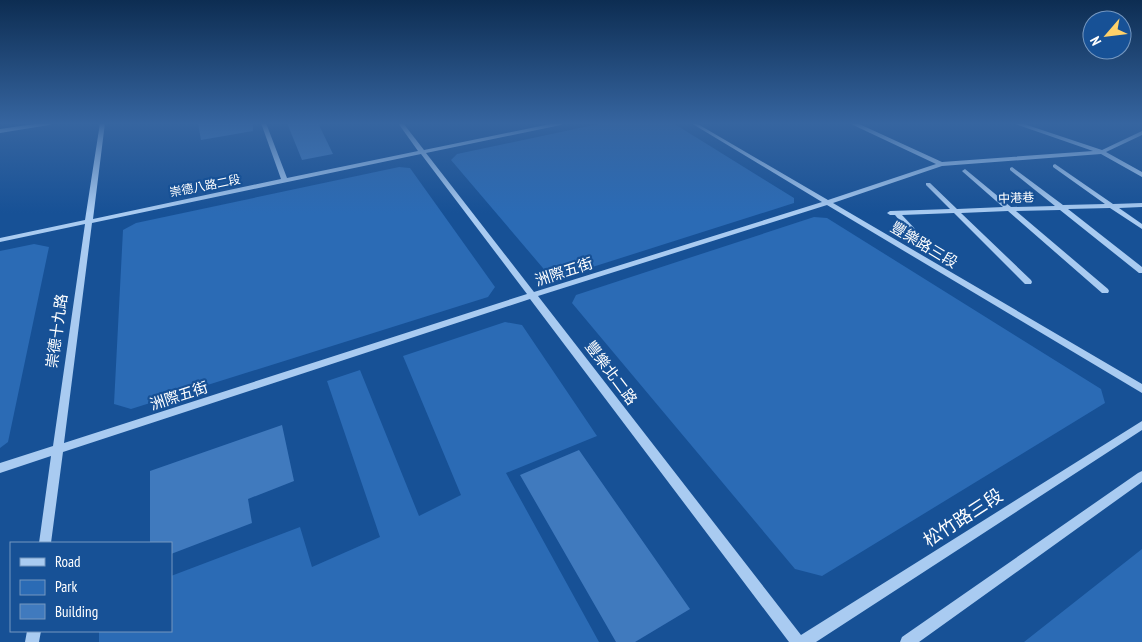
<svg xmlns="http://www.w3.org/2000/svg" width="1142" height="642" viewBox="0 0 1142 642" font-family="'PT Sans Narrow','Noto Sans TC',sans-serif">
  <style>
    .green { fill: #2b6bb5 }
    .building { fill: #407abe }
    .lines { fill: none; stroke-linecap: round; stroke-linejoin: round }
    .minor { fill: #a9cbf1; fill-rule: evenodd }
    .labels { text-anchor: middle; stroke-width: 4.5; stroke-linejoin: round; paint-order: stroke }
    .far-street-label { font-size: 12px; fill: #fff; stroke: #175196 }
    .street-label { font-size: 15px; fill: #fff; stroke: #175196 }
    .near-street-label { font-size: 18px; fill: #fff; stroke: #175196 }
  </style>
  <rect width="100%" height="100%" fill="#175196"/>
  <path class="green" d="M 603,123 L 673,123 L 794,198 L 794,203 L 561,277 L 548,274 L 451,160 L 457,154 Z
    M 399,167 L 410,168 L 495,287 L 488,297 L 131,409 L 114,404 L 123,230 L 136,223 Z
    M 814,217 L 827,218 L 1101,389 L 1105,403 L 822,576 L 795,569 L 572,303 L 576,295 Z
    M 34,244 L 49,247 L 8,442 L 0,448 L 0,251 Z
    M 505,322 L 522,325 L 597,436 L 506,473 L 599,642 L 99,642 L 99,631 L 171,631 L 171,576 L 300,527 L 312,567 L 380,537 L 327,381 L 360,370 L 419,516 L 461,495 L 403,356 Z
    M 1142,549 L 1142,642 L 1024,642 Z"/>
  <path class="building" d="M 198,123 L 253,123 L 253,131 L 201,140 Z
    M 287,123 L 318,123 L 333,154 L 302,160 Z
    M 282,425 L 294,481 L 248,499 L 252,523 L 171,554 L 171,543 L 150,543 L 150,471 Z
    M 579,450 L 690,609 L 635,642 L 616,642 L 520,475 Z"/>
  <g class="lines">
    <path class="minor" d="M 41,123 L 52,123 L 49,125 L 0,133 L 0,129 Z
      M 100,123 L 105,123 L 93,219 L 281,179 L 261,123 L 266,123 L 287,178 L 418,151 L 398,123 L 403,123 L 424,150 L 555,123 L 563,123 L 561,125 L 426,153 L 534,292 L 822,202 L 691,123 L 696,123 L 828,200 L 936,164 L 851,124 L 851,123 L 857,123 L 942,162 L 1093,151 L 1015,124 L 1015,123 L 1021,123 L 1102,150 L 1142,131 L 1142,135 L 1106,152 L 1142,172 L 1142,177 L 1101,154 L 942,166 L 833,203 L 1142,384 L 1142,393 L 827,205 L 538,296 L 801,635 L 1142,421 L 1142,430 L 816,642 L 789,642 L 530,299 L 63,452 L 51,543 L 39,543 L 51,456 L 0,473 L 0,463 L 53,446 L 85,224 L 0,242 L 0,238 L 85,220 ZM 421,154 L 527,294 L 64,443 L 92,223 Z
      M 1055,164 L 1113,204 L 1142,203 L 1142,207 L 1119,208 L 1142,224 L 1142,229 L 1110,208 L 1068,209 L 1142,267 L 1142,273 L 1139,273 L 1060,210 L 1016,211 L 1108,289 L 1109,291 L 1108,293 L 1102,293 L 1008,211 L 961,213 L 1031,280 L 1032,282 L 1031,284 L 1025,284 L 954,213 L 902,215 L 917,231 L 913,233 L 910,233 L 895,215 L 890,215 L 887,213 L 890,211 L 950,209 L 926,185 L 926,183 L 930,183 L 957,209 L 1003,207 L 963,172 L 962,171 L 965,169 L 1011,207 L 1055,206 L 1010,170 L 1010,168 L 1012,167 L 1063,205 L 1105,204 L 1053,167 L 1053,165 Z
      M 1142,471 L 1142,482 L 919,642 L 900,642 L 902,637 L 1138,473 Z
      M 27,631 L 41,631 L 39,642 L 25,642 Z"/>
  </g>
  <linearGradient id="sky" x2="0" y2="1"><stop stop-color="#0d2d52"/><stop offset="0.58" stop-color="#3665a0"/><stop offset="1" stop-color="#3665a0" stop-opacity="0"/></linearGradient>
  <rect width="1142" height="213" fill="url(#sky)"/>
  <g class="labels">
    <g class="far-street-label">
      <text transform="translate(205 186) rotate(-11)" y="4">崇德八路二段</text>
      <text transform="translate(1016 198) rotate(-2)" y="4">中港巷</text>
    </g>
    <g class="street-label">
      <text transform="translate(924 245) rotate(31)" y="5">豐樂路三段</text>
      <text transform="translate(564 272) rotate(-18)" y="5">洲際五街</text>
      <text transform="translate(57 331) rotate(-82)" y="5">崇德十九路</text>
      <text transform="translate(611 373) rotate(53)" y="5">豐樂北二路</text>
      <text transform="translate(179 396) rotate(-18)" y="5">洲際五街</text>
    </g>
    <g class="near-street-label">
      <text transform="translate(963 518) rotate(-33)" y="6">松竹路三段</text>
    </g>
  </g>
  <rect x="10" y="542" width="162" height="90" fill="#175196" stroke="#7497c0"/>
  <rect x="20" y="558" width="25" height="8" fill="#a9cbf1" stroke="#7497c0"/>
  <text x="55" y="567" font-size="15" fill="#ffffff">Road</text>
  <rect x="20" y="580" width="25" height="15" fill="#2b6bb5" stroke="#7497c0"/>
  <text x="55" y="592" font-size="15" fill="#ffffff">Park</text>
  <rect x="20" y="604" width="25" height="15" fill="#407abe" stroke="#7497c0"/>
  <text x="55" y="617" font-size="15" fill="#ffffff">Building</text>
  <g transform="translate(1107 35) rotate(242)"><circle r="24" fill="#175196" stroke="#7497c0"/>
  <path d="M0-4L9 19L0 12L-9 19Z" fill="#ffd169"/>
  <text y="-8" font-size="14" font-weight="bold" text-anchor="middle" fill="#ffffff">N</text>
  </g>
</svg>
